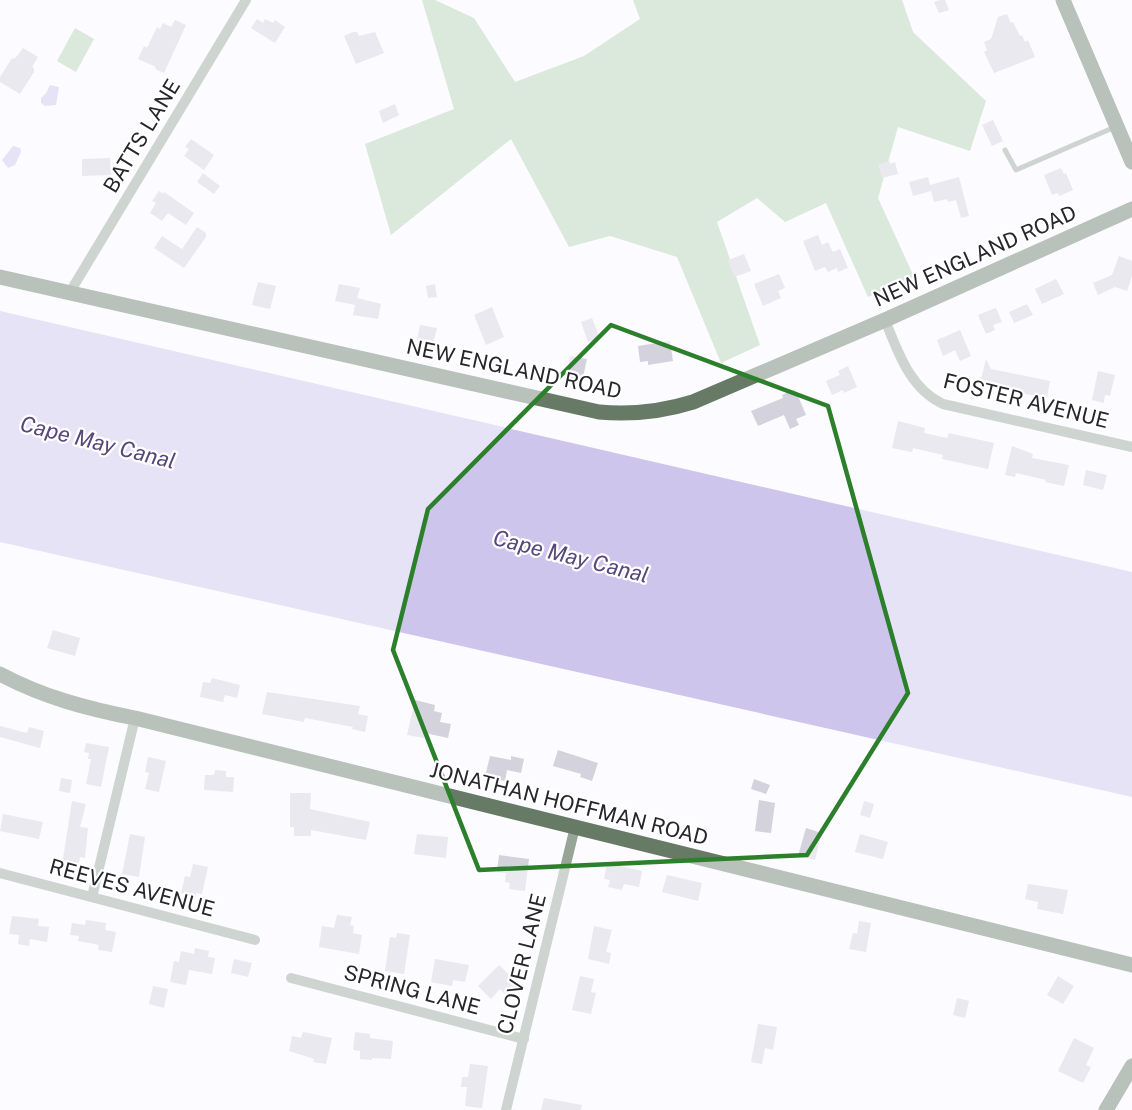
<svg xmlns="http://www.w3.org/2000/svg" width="1132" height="1110" viewBox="0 0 1132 1110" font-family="'Public Sans',sans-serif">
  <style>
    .green { fill: #b4d1b1 }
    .water { fill: #cec5ec }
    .building { fill: #d4d2dc }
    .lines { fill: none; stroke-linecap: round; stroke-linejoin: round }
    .lane { stroke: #97a496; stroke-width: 5 }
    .street { stroke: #97a496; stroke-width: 10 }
    .secondary { stroke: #677a66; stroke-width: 15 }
    .marked { fill: none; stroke: #2c7f2b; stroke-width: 4.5; stroke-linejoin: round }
    .labels { text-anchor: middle; stroke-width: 4.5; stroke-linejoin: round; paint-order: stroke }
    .street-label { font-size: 21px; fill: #27262a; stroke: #fff }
    .water-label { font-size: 22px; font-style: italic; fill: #57477b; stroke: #fff }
  </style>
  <rect width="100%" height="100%" fill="#fcfbff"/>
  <path class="green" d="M 422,0 L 435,0 L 474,18 L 515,82 L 584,56 L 640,19 L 633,0 L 902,0 L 913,32 L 986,101 L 970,151 L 898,127 L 878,198 L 914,277 L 868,297 L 826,203 L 785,222 L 757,198 L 717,222 L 760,345 L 721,363 L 677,257 L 610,236 L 569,247 L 511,139 L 391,235 L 365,144 L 454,109 Z
    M 75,28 L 94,39 L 76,72 L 57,61 Z"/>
  <path class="water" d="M 50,85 L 59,87 L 56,105 L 45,106 L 41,103 L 41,98 L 46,93 Z
    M 13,146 L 20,148 L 21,152 L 15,165 L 8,168 L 2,160 Z
    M 0,311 L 1132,572 L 1132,797 L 0,542 Z"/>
  <path class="building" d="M 940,0 L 945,0 L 949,10 L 939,13 L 934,2 Z
    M 1007,14 L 1011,23 L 1013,22 L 1020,36 L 1022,35 L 1025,42 L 1028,40 L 1035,57 L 994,73 L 984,52 L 987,50 L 984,42 L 991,39 L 998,17 Z
    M 257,19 L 263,23 L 265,19 L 273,23 L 275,20 L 285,27 L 275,43 L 251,28 Z
    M 175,20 L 186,25 L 164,73 L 155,69 L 156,67 L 138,59 L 144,46 L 147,48 L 157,27 L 160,29 L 163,23 L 171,27 Z
    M 353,32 L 357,32 L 359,36 L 375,32 L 384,53 L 356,64 L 344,36 Z
    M 23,48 L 38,57 L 32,67 L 34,68 L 34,72 L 20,94 L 0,82 L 0,77 L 12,58 L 14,59 L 18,55 Z
    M 395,104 L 399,115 L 383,123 L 379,111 Z
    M 993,120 L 1003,141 L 992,146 L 982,125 Z
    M 191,139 L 214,155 L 204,170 L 184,156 L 189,149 L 185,147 Z
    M 110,158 L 111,175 L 82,176 L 82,159 Z
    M 890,161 L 890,164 L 895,162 L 898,174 L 882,178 L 878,164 Z
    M 1061,168 L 1064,174 L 1066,173 L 1073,190 L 1059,196 L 1058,193 L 1052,195 L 1044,175 Z
    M 203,173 L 220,186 L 214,194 L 197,182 Z
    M 928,177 L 930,185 L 959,177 L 969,216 L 961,218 L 956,200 L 948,202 L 947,199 L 934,202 L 931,191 L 913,196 L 909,182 Z
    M 159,191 L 163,194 L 164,192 L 194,213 L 186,225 L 168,213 L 162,221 L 150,213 L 156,203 L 152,201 Z
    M 197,227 L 206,233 L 206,237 L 184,268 L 154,248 L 162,236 L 182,249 Z
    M 818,235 L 822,245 L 828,242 L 833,252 L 840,249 L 848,268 L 838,272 L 837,268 L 828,272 L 825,267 L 815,271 L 803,241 Z
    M 744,254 L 751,271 L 734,277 L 728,260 Z
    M 1119,256 L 1132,261 L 1132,276 L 1127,291 L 1115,287 L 1098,295 L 1093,283 L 1112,275 Z
    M 779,274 L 785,288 L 778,291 L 781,298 L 763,306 L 754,284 Z
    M 1056,279 L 1064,294 L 1042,304 L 1035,289 Z
    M 258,282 L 276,286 L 270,309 L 252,305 Z
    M 339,284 L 360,288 L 357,298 L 381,304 L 378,319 L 353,315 L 355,305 L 335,301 Z
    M 435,284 L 437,297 L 428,298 L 426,286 Z
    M 1027,304 L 1033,315 L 1014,323 L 1009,312 Z
    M 492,307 L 504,337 L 486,345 L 474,315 Z
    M 996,308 L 1002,322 L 993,325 L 995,330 L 986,334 L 978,315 Z
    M 592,318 L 600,338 L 588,342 L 581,322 Z
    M 420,325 L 437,328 L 433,344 L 417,340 Z
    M 960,330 L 971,356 L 960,361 L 955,350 L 943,356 L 937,340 Z
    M 670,341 L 673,361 L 648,365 L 648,361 L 640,362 L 638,346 Z
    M 570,356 L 587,359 L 581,386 L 566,383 Z
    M 986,359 L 991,369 L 1050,381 L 1047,398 L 1003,390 L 980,383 Z
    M 848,366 L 857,387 L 844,393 L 843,390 L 832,395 L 826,381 L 840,375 L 838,371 Z
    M 1098,371 L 1115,375 L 1110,396 L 1105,395 L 1104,403 L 1092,400 Z
    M 795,389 L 806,415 L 796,419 L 799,425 L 790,429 L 784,415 L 758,426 L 751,411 L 783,398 L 782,395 Z
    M 898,421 L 925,428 L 924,433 L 947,438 L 949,433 L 994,443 L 988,469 L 942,459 L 943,455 L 913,448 L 912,452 L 892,448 Z
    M 1012,446 L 1033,454 L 1032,458 L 1069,465 L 1064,486 L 1045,482 L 1046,480 L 1016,473 L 1015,477 L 1005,475 Z
    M 1086,470 L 1107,475 L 1103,490 L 1083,485 Z
    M 53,630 L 80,638 L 75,656 L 47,648 Z
    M 212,678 L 240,685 L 237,698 L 225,695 L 223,702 L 200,697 L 203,682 L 210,683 Z
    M 267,692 L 360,706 L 358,714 L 368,716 L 365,732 L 352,729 L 353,727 L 305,718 L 304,722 L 262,714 Z
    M 415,700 L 435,705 L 434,711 L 442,713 L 440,722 L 451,724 L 448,738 L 425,733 L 424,738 L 407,735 Z
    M 0,726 L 27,733 L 29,727 L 44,731 L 40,748 L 0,737 Z
    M 86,743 L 109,747 L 101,787 L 86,784 L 91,759 L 88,759 L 89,753 L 84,752 Z
    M 558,750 L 598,763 L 592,781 L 580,777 L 581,774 L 553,766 Z
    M 490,756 L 511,760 L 511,756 L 524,759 L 521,773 L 507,770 L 505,781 L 485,777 Z
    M 148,757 L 166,761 L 159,792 L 145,789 L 149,773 L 145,772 Z
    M 215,770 L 226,771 L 226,777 L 234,777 L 233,792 L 204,790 L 205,775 L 214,775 Z
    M 61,778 L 72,780 L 70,793 L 59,791 Z
    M 754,779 L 770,785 L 766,794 L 751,789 Z
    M 290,793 L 311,793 L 310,809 L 370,822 L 366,840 L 311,830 L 311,836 L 294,836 L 294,827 L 290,827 Z
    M 759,800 L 775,803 L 771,833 L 755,831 Z
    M 72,801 L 86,804 L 80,827 L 88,828 L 85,858 L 80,857 L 78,868 L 62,865 Z
    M 864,801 L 874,804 L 870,818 L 860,815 Z
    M 3,814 L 43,822 L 39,839 L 0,831 Z
    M 806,828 L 822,833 L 815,860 L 798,856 Z
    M 130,834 L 145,837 L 139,877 L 122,874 Z
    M 417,834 L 448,837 L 446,858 L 414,854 Z
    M 860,834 L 888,842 L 883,859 L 855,852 Z
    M 499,855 L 529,859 L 525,891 L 509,889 L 510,883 L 505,882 L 506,873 L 497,872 Z
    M 607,863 L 642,871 L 639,887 L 624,884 L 622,890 L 608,887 L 610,880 L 604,879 Z
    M 193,864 L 208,867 L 202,894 L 196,893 L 196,896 L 181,893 L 185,876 L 190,877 Z
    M 667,875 L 702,883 L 698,901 L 662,892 Z
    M 1028,884 L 1068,890 L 1063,914 L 1037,909 L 1038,902 L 1025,899 Z
    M 337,915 L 352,917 L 350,925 L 354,926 L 353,933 L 362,935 L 359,954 L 319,947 L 322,926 L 334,928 Z
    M 12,916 L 39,919 L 38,926 L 49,927 L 47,942 L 30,939 L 29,946 L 18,944 L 19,935 L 9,934 Z
    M 86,920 L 106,923 L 105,930 L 116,932 L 112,952 L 98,950 L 99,945 L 78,941 L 79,936 L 70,935 L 72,923 L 85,925 Z
    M 859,921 L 871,923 L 866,952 L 849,949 L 853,933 L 857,934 Z
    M 594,926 L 612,930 L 606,952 L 611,953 L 609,964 L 588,959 Z
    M 397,933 L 410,935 L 404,974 L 385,971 L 390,937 L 396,938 Z
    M 195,948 L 209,951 L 208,957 L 215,958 L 212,974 L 189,970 L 186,985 L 170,982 L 174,961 L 179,962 L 181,951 L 194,954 Z
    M 234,959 L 252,963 L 248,977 L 231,973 Z
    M 435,959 L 469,965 L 465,982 L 453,980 L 452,986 L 431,982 Z
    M 499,965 L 519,984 L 507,996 L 500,989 L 491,999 L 478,986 Z
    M 580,976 L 594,979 L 591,992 L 596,993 L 591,1014 L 572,1010 Z
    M 1058,976 L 1074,986 L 1063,1004 L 1047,995 Z
    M 153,986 L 168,989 L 164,1008 L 149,1004 Z
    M 957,998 L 969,1001 L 965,1018 L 953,1015 Z
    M 758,1024 L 777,1027 L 773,1050 L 765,1048 L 762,1064 L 751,1062 Z
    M 303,1032 L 332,1038 L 326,1064 L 313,1062 L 314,1059 L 289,1051 L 292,1036 L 301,1038 Z
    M 355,1032 L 370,1034 L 370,1038 L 393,1041 L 391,1059 L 372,1058 L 372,1060 L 360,1059 L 360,1051 L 353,1050 Z
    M 1074,1038 L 1094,1048 L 1086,1065 L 1091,1067 L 1083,1083 L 1058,1071 Z
    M 470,1064 L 488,1066 L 482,1108 L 465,1106 L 467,1087 L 461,1087 L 462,1077 L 468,1077 Z
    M 544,1098 L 582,1105 L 581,1110 L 541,1110 Z"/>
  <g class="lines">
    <path class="lane" d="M 1005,150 L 1016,170 L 1115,127"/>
    <path class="street" d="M 70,292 L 246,0
      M 885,320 C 898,352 910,389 943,404 L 1132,447
      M 0,873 L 255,940
      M 92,897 L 135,718
      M 291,978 L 524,1039
      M 506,1110 L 575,827"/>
    <path class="secondary" d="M 1063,0 L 1132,162
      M 0,277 L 599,412 C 632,415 661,412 693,402 L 885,320 L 1132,209
      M 0,674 C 43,697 88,709 135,718 L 1132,965
      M 1106,1110 L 1132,1066"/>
  </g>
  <path d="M0 0H1132V1110H0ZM 611,325 L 828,406 L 908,693 L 807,855 L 479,870 L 393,650 L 428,509 Z" fill="#fcfbff" fill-opacity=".55" fill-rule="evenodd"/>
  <path class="marked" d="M 611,325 L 828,406 L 908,693 L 807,855 L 479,870 L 393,650 L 428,509 Z"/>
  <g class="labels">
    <g class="street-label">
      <text transform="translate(142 136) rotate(-59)" y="7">BATTS LANE</text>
      <text transform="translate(975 256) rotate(-24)" y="7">NEW ENGLAND ROAD</text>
      <text transform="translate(514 369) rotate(12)" y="7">NEW ENGLAND ROAD</text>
      <text transform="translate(1026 401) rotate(14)" y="7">FOSTER AVENUE</text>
      <text transform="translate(569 804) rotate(14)" y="7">JONATHAN HOFFMAN ROAD</text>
      <text transform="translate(132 888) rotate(15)" y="7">REEVES AVENUE</text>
      <text transform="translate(522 964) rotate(-76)" y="7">CLOVER LANE</text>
      <text transform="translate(412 990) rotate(15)" y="7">SPRING LANE</text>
    </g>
    <g class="water-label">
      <text transform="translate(98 442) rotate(14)" y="8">Cape May Canal</text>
      <text transform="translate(571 556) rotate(14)" y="8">Cape May Canal</text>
    </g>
  </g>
</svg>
